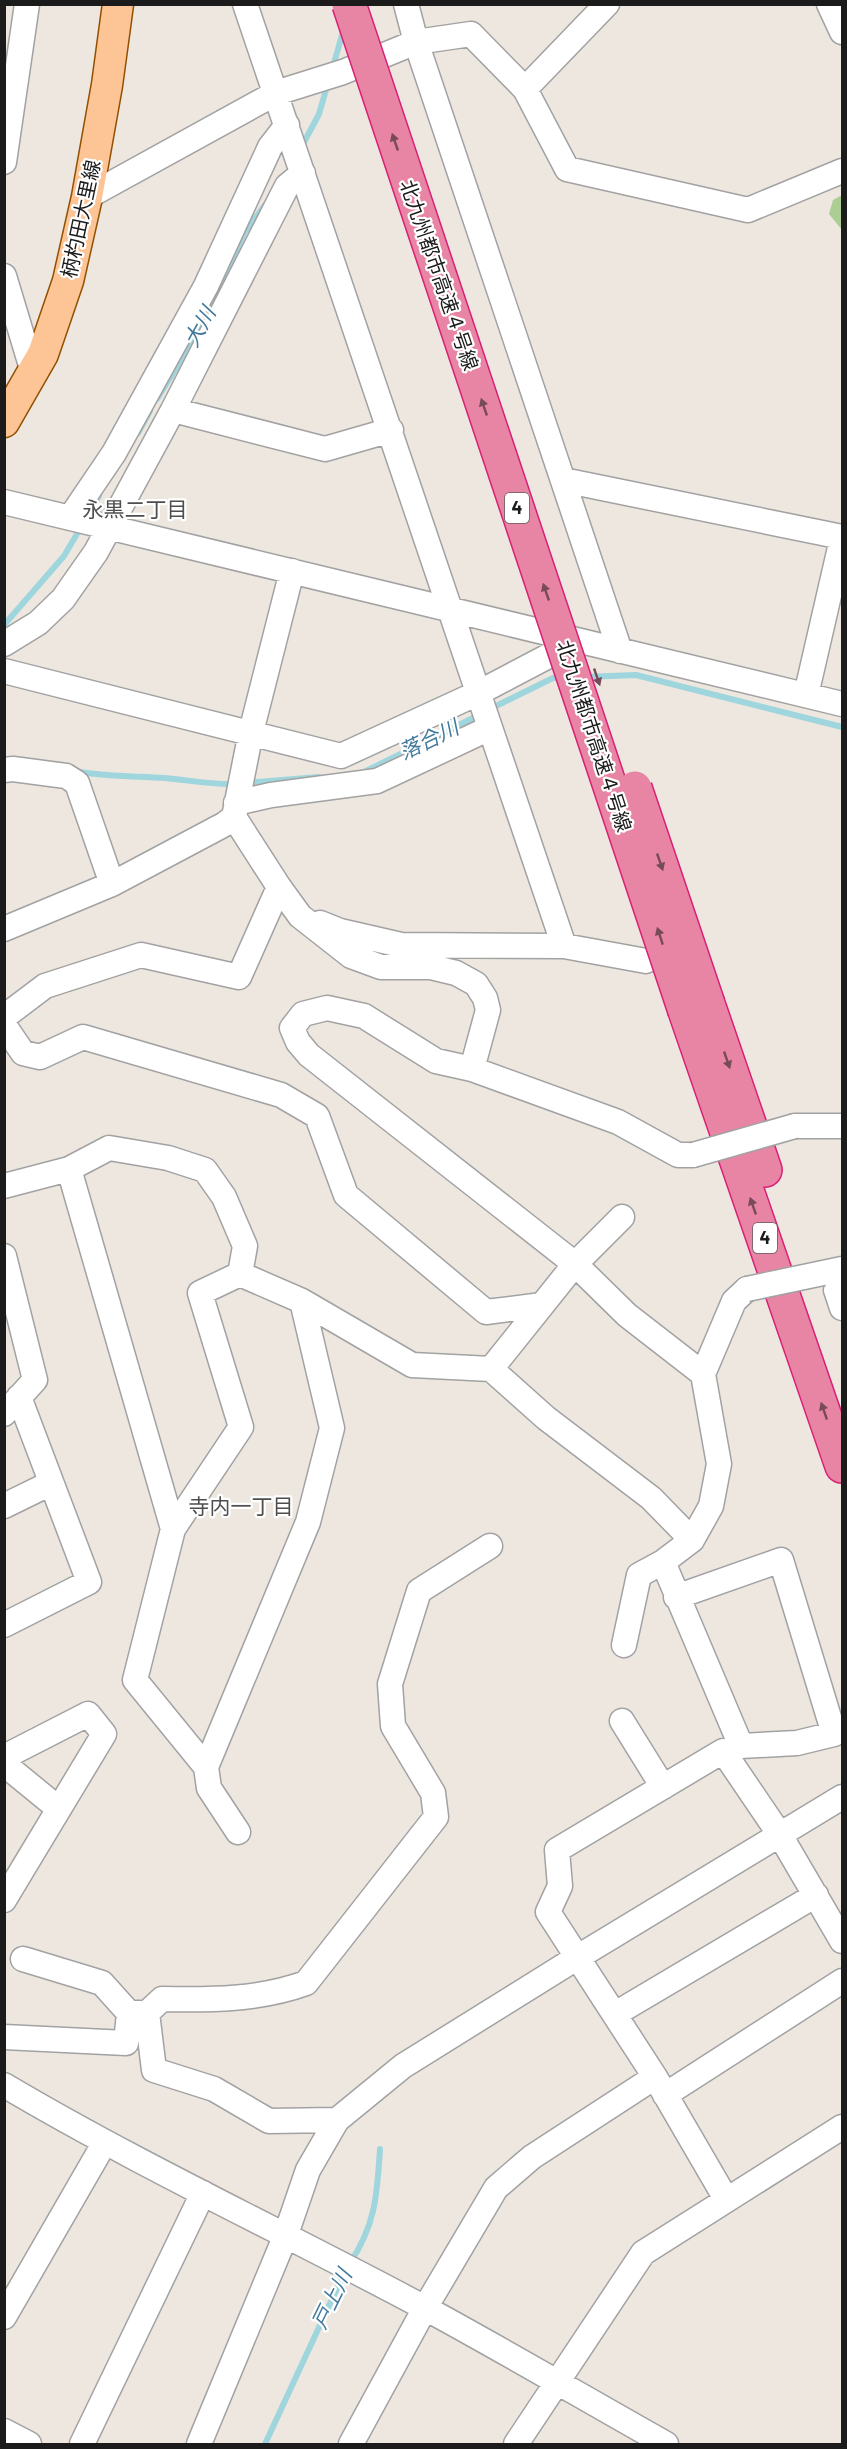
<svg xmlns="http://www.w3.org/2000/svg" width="847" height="2449" viewBox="0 0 847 2449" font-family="Barlow,'Noto Sans JP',sans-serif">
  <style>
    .forest { fill: #acce94 }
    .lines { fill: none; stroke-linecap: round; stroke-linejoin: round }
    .stream { stroke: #9fd6dd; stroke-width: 6 }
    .minor-casing { stroke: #a2a2a2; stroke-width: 27 }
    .major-casing { stroke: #935000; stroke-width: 33 }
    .highway-casing { stroke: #d92076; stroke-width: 36 }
    .minor { stroke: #fff; stroke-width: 24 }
    .major { stroke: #fdc495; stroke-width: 30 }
    .highway { stroke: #e885a4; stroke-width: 33 }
    .minor-bridge-casing { stroke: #a2a2a2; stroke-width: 27; stroke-linecap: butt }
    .highway-bridge-casing { stroke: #d92076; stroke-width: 36; stroke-linecap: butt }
    .minor-bridge { stroke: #fff; stroke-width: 24 }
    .highway-bridge { stroke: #e885a4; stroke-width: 33 }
    .oneway { fill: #774b59 }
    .labels { text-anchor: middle; stroke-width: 4.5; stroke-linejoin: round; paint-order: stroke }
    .shield { fill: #fff; stroke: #5f5f5f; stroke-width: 1.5 }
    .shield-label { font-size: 18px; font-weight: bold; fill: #1b1b1b }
    .street-label { font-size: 20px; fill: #1b1b1b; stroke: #fff }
    .water-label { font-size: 21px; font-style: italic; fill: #427a9c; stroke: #fff }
    .neighbourhood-label { font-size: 21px; fill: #4e4e4e; stroke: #fff }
  </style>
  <rect width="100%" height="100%" fill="#ede7e0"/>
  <path class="forest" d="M 842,195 L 842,230 L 829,214 L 833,200 Z"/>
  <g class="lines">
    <path class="stream" d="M 332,70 L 344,28
      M 301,148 L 319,114 L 328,83
      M 157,399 L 208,317 L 244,233 L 265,205
      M 138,433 L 150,411
      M 88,515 L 99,496
      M 4,625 L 64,556 L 81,527
      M 583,677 L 636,675 L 842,727
      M 488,710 L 553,678 L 563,678
      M 75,771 C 105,777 135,776 165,778 C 188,780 212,785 235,784
      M 362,773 L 479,715
      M 245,783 L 319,777
      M 350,2263 C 376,2224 377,2194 380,2149
      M 265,2444 L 345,2271"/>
    <g class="minor-casing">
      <path id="minor" d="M 245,4 L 564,946
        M 406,4 L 416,42 L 620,651
        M 829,4 L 842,32
        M 525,89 L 607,4
        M 4,162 L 27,4
        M 87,197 L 276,93 L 343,72 L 416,42 L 471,34 L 525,89 L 567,169 L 748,210 L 842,171
        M 4,276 L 33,372
        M 173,410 L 287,186 L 303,173
        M 563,480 L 842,537
        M 4,502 L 842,704
        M 70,518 L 114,453 L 206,286 L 270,147 L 287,125
        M 292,571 L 251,732 L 234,817 L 279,887 L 300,916 L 351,956 L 381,967 L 431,967 L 456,973 L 476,984 L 485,998 L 488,1010 L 472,1069
        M 4,644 L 38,623 L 63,599 L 96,552 L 173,410 L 325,449 L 391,430
        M 4,671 L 341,756 L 478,693 L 577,641
        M 806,695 L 842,539
        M 4,770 L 13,769 L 66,776 L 77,783 L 112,884
        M 236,803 L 271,795 L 377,781 L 490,728
        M 320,923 L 340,931 L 401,945 L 564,946 L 646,961
        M 4,929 L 112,884 L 225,824 L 234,817
        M 4,1017 L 45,986 L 141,955 L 239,977 L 279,887
        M 4,1025 L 23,1053 L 40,1057 L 83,1037 L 281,1095 L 317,1116 L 346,1195 L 486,1312 L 542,1305
        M 795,1126 L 842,1126
        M 693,1155 L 678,1155 L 618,1122 L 472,1069 L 436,1061 L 364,1016 L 327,1008 L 303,1014 L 292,1028 L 298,1042 L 309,1055 L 575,1264 L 627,1315 L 703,1374
        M 69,1169 L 109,1148 L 168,1158 L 205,1170 L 224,1197 L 245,1246 L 240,1274
        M 4,1186 L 69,1169 L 173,1529 L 135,1680 L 206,1767 L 308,1522 L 332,1428 L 302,1301 L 412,1365 L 491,1369 L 546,1418 L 651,1498 L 692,1540
        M 4,1256 L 35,1380 L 4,1414
        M 823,1273 L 842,1269
        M 842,1289 L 836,1290 L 842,1308
        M 491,1369 L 575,1264 L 622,1217
        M 4,1506 L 51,1483
        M 173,1529 L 241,1427 L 200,1293 L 240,1274 L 302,1301
        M 676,1597 L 781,1560 L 834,1734 L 797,1743 L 741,1746 L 663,1562 L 692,1540 L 711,1506 L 719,1464 L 703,1374 L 734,1301 L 747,1289
        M 4,1625 L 89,1582 L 19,1397
        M 624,1645 L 639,1575 L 663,1562
        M 622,1721 L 663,1787
        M 4,1757 L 88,1714 L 104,1734 L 4,1900
        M 4,1764 L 59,1809
        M 206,1767 L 209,1788 L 238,1832
        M 23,1959 L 102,1983 L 129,2013
        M 147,2013 L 162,1999 C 211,2000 259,2000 306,1983 L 436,1817 L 433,1793 L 393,1726 L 390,1684 L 419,1591 L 490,1546
        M 615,2014 L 816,1895
        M 4,2037 L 126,2043 L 129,2013 L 147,2013 L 154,2070 L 214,2089 L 269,2121 L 337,2120
        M 4,2085 C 141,2166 285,2233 425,2308 C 506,2352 586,2399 666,2444
        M 665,2095 L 842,1981
        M 726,2199 L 655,2077 L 548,1912 L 560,1886 L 557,1850 L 723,1751 L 780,1835 L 842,1941
        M 4,2317 L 105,2142
        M 4,2431 L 29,2444
        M 82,2444 L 203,2193
        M 199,2444 L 285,2237 L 308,2170 L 337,2120 L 403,2066 L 578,1957 L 842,1797
        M 351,2444 L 425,2308 L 496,2188 L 532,2157 L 655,2077
        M 516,2444 L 643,2253 L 842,2127"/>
    </g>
    <g class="major-casing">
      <path id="major" d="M 4,422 L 43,354 L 68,281 L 87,197 L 107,85 L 118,4"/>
    </g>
    <g class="highway-casing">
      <path id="highway" d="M 708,1004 L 765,1170
        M 685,1011 L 842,1466"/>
    </g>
    <use href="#minor" class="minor"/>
    <use href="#major" class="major"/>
    <use href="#highway" class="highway"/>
    <g class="minor-bridge-casing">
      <path id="minor-bridge" d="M 693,1155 L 795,1126
        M 747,1289 L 823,1273"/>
    </g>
    <g class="highway-bridge-casing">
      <path id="highway-bridge" d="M 349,4 L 685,1011
        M 635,788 L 708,1004"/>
    </g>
    <use href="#minor-bridge" class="minor-bridge"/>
    <use href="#highway-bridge" class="highway-bridge"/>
  </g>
  <defs><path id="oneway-solid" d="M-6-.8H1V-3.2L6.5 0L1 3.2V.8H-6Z" transform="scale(1.5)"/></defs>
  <g class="oneway">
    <use href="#oneway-solid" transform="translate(395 142) rotate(-109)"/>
    <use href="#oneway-solid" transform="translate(484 407) rotate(-109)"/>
    <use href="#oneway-solid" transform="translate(546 592) rotate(-109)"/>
    <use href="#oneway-solid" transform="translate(597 677) rotate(71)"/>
    <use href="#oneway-solid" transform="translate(660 862) rotate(71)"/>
    <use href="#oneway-solid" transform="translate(660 936) rotate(-108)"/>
    <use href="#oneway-solid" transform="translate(727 1060) rotate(71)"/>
    <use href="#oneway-solid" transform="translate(753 1206) rotate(-109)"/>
    <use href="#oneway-solid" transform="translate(824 1411) rotate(-109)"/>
  </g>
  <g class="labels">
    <g class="shield">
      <rect x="505" y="493" width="24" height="30" rx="4.5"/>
      <rect x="753" y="1223" width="24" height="30" rx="4.5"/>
    </g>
    <g class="shield-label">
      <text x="517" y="514">4</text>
      <text x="765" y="1244">4</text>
    </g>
    <g class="street-label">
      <text transform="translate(81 219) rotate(-78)" y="7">柄杓田大里線</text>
      <text transform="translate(439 275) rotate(71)" y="7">北九州都市高速４号線</text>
      <text transform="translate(594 736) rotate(72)" y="7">北九州都市高速４号線</text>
    </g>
    <g class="water-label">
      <text transform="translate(200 327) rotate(-61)" y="7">大川</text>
      <text transform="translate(429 740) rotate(-26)" y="7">落合川</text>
      <text transform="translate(332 2299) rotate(-64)" y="7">戸上川</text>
    </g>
    <g class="neighbourhood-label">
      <text x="135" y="517">永黒二丁目</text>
      <text x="241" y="1514">寺内一丁目</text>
    </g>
  </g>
  <rect width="847" height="2449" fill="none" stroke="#1b1b1b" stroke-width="12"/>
</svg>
